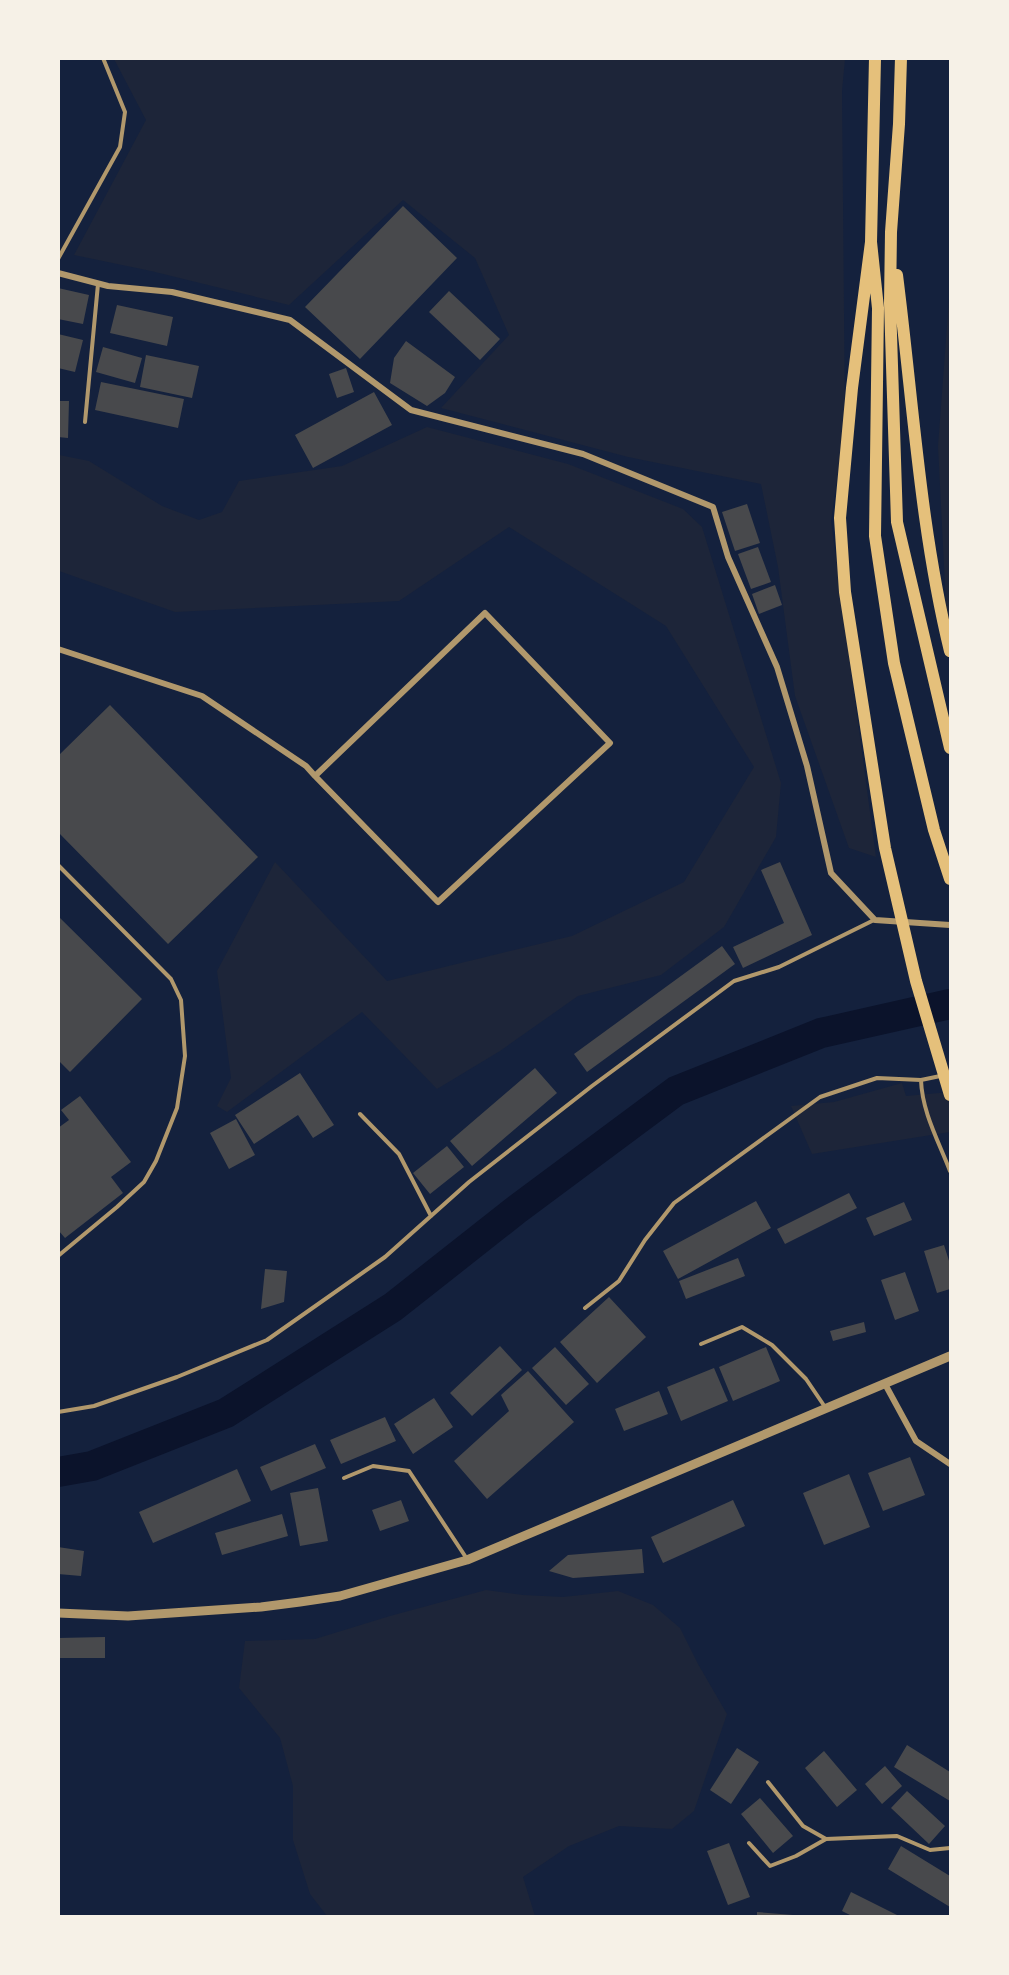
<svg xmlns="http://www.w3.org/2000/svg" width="1009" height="1975" viewBox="0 0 1009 1975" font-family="'Exo 2',sans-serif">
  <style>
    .green { fill: #1d2539 }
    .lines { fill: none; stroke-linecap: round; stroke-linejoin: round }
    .river { stroke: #0b132b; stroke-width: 30 }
    .building { fill: #48494c }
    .service { stroke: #b1986c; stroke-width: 4 }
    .minor { stroke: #b1986c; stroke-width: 6 }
    .tertiary { stroke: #b1986c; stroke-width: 9 }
    .trunk { stroke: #e5c07b; stroke-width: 12 }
  </style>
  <rect width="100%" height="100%" fill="#14213d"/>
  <path class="green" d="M 114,59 L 845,59 L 842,91 L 845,424 L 831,521 L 876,857 L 849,848 L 795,696 L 778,567 L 761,484 L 628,457 L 441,408 L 509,335 L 475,258 L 403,200 L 289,305 L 151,271 L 74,255 L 146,120 Z
    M 950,286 L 950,619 L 946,606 L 938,446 Z
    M 427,427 L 568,464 L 683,509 L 702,527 L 781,783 L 776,837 L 724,927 L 661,975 L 578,996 L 500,1051 L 437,1089 L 362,1012 L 227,1112 L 217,1106 L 231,1078 L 217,971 L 275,862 L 387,981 L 572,936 L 684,882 L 754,767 L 666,626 L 509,527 L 399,601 L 175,612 L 59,571 L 59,455 L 89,461 L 162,506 L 199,520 L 222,512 L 239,481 L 342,466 Z
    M 902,1083 L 906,1096 L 950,1092 L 950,1132 L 812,1154 L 791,1106 L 834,1102 Z
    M 486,1590 L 523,1595 L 563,1597 L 618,1591 L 653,1605 L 680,1628 L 698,1664 L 727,1714 L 694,1811 L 672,1829 L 619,1826 L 569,1846 L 523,1877 L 535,1916 L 327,1916 L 310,1894 L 293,1840 L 293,1786 L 280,1738 L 239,1688 L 245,1641 L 315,1639 L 390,1616 Z"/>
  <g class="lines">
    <path class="river" d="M 58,1472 L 92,1466 L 226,1413 L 393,1307 L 516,1210 L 676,1091 L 821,1033 L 950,1004"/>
  </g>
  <path class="building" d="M 403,206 L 457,258 L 360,359 L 305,307 Z
    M 58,288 L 89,295 L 83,324 L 58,319 Z
    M 449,291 L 500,339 L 480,360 L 429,312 Z
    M 117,305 L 173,317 L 167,346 L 110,333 Z
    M 58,334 L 83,340 L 75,372 L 58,368 Z
    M 406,341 L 455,377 L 445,393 L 427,406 L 390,383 L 394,358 Z
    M 103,347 L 142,358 L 135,383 L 96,372 Z
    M 146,355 L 199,366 L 192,398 L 140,387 Z
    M 346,368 L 354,392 L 337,398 L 329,374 Z
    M 101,382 L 184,399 L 178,428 L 95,410 Z
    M 374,392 L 392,425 L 313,468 L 295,435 Z
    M 58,401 L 69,401 L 68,438 L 58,437 Z
    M 747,504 L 760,543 L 735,551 L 722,512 Z
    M 758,547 L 771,582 L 751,589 L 738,554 Z
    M 775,585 L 782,605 L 759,614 L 752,594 Z
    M 110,705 L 258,857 L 168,944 L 58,832 L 58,756 Z
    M 780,862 L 812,935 L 743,968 L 733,947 L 784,923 L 761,870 Z
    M 58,916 L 142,999 L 70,1072 L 58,1060 Z
    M 722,946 L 735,964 L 587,1072 L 574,1054 Z
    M 535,1068 L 557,1093 L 472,1166 L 450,1141 Z
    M 300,1073 L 334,1125 L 313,1138 L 298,1115 L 254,1144 L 235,1115 Z
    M 80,1096 L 131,1162 L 111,1177 L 123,1193 L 65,1238 L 58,1230 L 58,1128 L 69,1120 L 61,1110 Z
    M 236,1119 L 255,1155 L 229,1169 L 210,1133 Z
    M 447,1146 L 464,1167 L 430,1194 L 413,1173 Z
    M 849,1193 L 857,1208 L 785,1244 L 777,1229 Z
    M 756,1201 L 771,1228 L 678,1279 L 663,1251 Z
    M 904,1202 L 912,1220 L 874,1236 L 866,1218 Z
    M 944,1245 L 950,1264 L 950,1289 L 937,1293 L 924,1251 Z
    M 738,1258 L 745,1276 L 686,1299 L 679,1281 Z
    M 265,1269 L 287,1271 L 284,1302 L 261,1309 Z
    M 905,1272 L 919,1311 L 895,1320 L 881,1280 Z
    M 609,1297 L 646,1337 L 597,1383 L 560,1342 Z
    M 864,1322 L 866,1332 L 833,1341 L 830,1331 Z
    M 500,1346 L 522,1370 L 472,1416 L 450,1393 Z
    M 555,1347 L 589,1384 L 566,1405 L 532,1368 Z
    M 766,1347 L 780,1381 L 733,1401 L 719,1367 Z
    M 714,1368 L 728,1401 L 681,1421 L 667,1387 Z
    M 528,1371 L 574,1422 L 487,1499 L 454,1461 L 509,1411 L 501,1395 Z
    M 659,1391 L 668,1414 L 624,1431 L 615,1409 Z
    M 434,1398 L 453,1427 L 413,1454 L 394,1424 Z
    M 385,1417 L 396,1441 L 341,1464 L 330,1440 Z
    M 315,1444 L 326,1468 L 271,1491 L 260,1467 Z
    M 910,1457 L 925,1495 L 883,1511 L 868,1473 Z
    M 237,1469 L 251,1501 L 153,1543 L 139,1512 Z
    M 849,1474 L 870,1527 L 824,1545 L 803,1493 Z
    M 318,1488 L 328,1541 L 300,1546 L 290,1493 Z
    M 401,1500 L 409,1521 L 380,1531 L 372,1510 Z
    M 733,1500 L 745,1526 L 663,1563 L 651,1537 Z
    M 282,1514 L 288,1536 L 222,1555 L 215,1533 Z
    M 58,1547 L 84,1551 L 81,1576 L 58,1574 Z
    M 642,1549 L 644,1573 L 573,1578 L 549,1571 L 568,1555 Z
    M 105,1637 L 105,1658 L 58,1658 L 58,1638 Z
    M 907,1745 L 950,1772 L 950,1801 L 894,1767 Z
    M 737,1748 L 759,1762 L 731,1804 L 710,1790 Z
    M 824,1751 L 857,1790 L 837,1807 L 805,1768 Z
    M 885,1766 L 902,1786 L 882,1804 L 865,1784 Z
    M 907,1791 L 945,1826 L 929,1844 L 891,1808 Z
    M 760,1798 L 793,1836 L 773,1853 L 741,1814 Z
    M 729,1843 L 750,1897 L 728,1905 L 707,1851 Z
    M 901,1846 L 950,1876 L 950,1907 L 888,1869 Z
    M 851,1892 L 899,1916 L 852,1916 L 842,1911 Z
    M 757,1912 L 793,1915 L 793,1916 L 757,1916 Z"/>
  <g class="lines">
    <path class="service" d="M 58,259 L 120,147 L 125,112 L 103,58
      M 85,422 L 98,284
      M 58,865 L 171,979 L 181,1000 L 185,1056 L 177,1108 L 156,1161 L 144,1182 L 117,1207 L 58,1256
      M 950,1074 L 921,1080 C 922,1112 939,1142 950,1171
      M 360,1114 L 399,1154 L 431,1216
      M 585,1308 L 619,1281 L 645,1240 L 674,1203 L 820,1097 L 877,1078 L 921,1080
      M 701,1344 L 742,1327 L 772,1345 L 806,1379 L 825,1407
      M 58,1412 L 94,1406 L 177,1377 L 267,1340 L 385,1257 L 469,1182 L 592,1086 L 734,981 L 779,967 L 874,920
      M 344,1478 L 373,1466 L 409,1471 L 467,1559
      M 768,1782 L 803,1826 L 826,1839 L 897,1836 L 930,1850 L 950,1848
      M 749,1843 L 770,1866 L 796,1856 L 826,1839"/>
    <path class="minor" d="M 58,273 L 108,286 L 172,292 L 290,320 L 411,410 L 583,454 L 713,507 L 728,557 L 777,667 L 807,766 L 831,873 L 875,920 L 950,925
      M 58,649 L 202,696 L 306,766 L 315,776 L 438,902 L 610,743 L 485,613 L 315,776
      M 885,1384 L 916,1441 L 950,1464"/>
    <path class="tertiary" d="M 58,1613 L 128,1616 L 261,1607 L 300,1602 L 340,1596 L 467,1560 L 950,1356"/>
    <path class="trunk" d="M 875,58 L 871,242 L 878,308 L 875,536 L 894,663 L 934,830 L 950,879
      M 901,58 L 899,124 L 891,232 L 890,303 L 897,522 L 950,748
      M 871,242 L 852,388 L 840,518 L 845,592 L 885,848 L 916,981 L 950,1095
      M 897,275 C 913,401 920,528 950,651"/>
  </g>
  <rect width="1009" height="1975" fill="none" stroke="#f6f1e7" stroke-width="120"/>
</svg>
